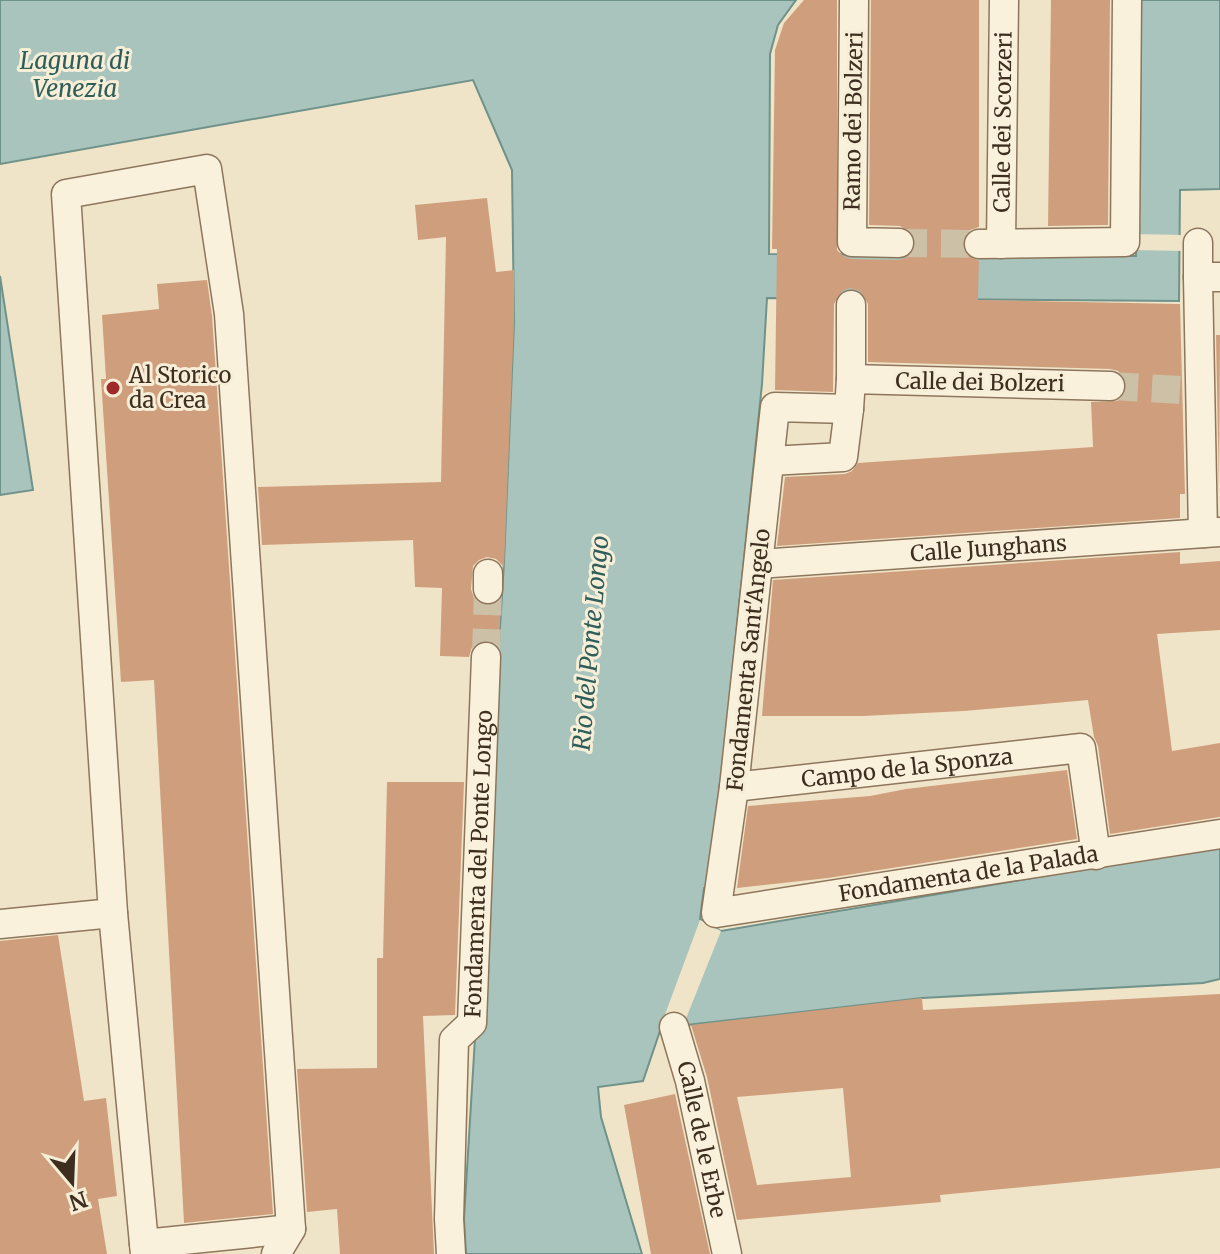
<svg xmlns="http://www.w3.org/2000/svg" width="1220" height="1254" viewBox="0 0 1220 1254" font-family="Merriweather,serif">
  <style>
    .water { fill: #a9c4bc; stroke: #6f938a; stroke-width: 2 }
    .pier { fill: #f0e4c8 }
    .building { fill: #cf9f7d; fill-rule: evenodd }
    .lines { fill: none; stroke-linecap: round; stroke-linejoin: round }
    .pedestrian-tunnel { stroke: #ccc0a6; stroke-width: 28; stroke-dasharray: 28 14; stroke-linecap: butt }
    .pedestrian-casing { stroke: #8d765c; stroke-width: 31 }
    .pedestrian { stroke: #faf1dc; stroke-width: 28 }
    .poi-dot { fill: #9e2a2b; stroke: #f7eed8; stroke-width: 3 }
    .labels { text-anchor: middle; stroke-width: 6; stroke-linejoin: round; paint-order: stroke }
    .street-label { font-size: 22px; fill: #3d2e20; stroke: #f7eed8 }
    .poi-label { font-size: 22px; fill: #3d2e20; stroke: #f7eed8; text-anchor: start }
    .water-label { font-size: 24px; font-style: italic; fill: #2f5d5a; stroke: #f7eed8 }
  </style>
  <rect width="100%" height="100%" fill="#f0e4c8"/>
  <path class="water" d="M 0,0 L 796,0 L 778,25 L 770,54 L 769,254 L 1136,256 L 1139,0 L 1220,0 L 1220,189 L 1180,190 L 1179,301 L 767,298 L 762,384 L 710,887 L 704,888 L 700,919 L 721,931 L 1220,846 L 1220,979 L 1203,983 L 922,998 L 661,1028 L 643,1081 L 598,1087 L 601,1117 L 642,1254 L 466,1254 L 464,1219 L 504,562 L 514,322 L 512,170 L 473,80 L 0,164 Z
    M 0,276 L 33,490 L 0,495 Z"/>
  <path class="pier" d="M 1132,234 L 1184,235 L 1184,251 L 1132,250 Z
    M 700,920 L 721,931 L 683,1026 L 660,1028 Z"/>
  <path class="building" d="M 804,0 L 837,0 L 837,250 L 843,256 L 851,259 L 899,260 L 908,257 L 914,251 L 916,243 L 913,234 L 900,226 L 869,225 L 871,0 L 979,0 L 979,227 L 970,230 L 962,243 L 965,253 L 979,261 L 978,300 L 1180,304 L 1185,494 L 1180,494 L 1180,518 L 777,546 L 785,477 L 845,474 L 852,471 L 858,463 L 1093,447 L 1091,402 L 1117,401 L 1124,396 L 1127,387 L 1124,377 L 1118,371 L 1110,369 L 868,362 L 868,304 L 860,291 L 850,288 L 842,291 L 834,304 L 833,392 L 775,390 L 777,249 L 772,249 L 775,50 L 784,23 Z
    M 1051,0 L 1110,0 L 1108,225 L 1048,226 Z
    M 487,198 L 496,272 L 514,270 L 514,322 L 504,567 L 496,559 L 487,557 L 479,560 L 473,566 L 471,589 L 474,598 L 480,604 L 489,606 L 501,599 L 499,647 L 486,640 L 472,647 L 469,657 L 440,656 L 442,588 L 415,587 L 413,540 L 262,545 L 258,487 L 441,482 L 446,237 L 418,240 L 415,205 Z
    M 207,280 L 212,316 L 273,1214 L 184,1223 L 154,680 L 121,682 L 101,379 L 106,379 L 102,315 L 159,309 L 157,284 Z
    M 1216,335 L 1220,335 L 1219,492 Z
    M 1180,552 L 1180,564 L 1220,561 L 1220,630 L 1157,634 L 1172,751 L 1220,743 L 1220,817 L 1110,834 L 1098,746 L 1094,737 L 1088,700 L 964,711 L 863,716 L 762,716 L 773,580 Z
    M 1067,770 L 1077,839 L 828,878 L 737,888 L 748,806 L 870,796 L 906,789 Z
    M 387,782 L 464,782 L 455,1015 L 423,1016 L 434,1254 L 340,1254 L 337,1209 L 307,1212 L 297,1069 L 377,1068 L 377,958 L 383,958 Z
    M 58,935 L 84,1101 L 106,1098 L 117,1196 L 98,1199 L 107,1254 L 0,1254 L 0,941 Z
    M 1220,994 L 1220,1168 L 940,1195 L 941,1202 L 737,1220 L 707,1077 L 691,1025 L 922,998 L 923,1010 ZM 843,1088 L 851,1177 L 757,1185 L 737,1097 Z
    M 675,1094 L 710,1254 L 651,1254 L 624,1105 Z"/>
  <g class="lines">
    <path class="pedestrian-tunnel" d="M 899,243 L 979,244
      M 1110,386 L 1181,390
      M 486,657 L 488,589"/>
    <g class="pedestrian-casing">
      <g id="pedestrian">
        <path d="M 854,0 L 852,242 L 899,243"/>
        <path d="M 1198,243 L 1198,277 L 1220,277"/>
        <path d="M 979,244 L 1125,242 L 1127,0"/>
        <path id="s1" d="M 1001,244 L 1004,0"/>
        <path d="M 1198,277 L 1203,533"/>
        <path d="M 851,305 L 851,379"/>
        <path id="s2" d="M 1110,386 L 851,379 L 849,409 L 775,407 L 734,787 L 716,913 L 1220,834"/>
        <path d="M 770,461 L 843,457 L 849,409"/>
        <path id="s3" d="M 759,564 L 1220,532"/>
        <path d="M 488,589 L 488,574"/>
        <path id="s4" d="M 734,787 L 1081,748 L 1096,855"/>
        <path d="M 113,913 L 145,1254"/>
        <path d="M 0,924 L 113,913 L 66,194 L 207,169 L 229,314 L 291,1229 L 276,1254"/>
        <path id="s5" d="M 674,1027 L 690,1081 L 727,1254"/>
        <path d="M 144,1244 L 291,1229"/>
        <path id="s6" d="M 451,1254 L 449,1219 L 454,1040 L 472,1023 L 486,657"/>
      </g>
    </g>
    <use href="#pedestrian" class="pedestrian"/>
  </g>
  <circle class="poi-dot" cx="113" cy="388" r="8"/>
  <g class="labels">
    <g class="street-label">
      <text transform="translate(853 121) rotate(-89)" y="8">Ramo dei Bolzeri</text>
      <text dy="8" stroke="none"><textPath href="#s1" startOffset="122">Calle dei Scorzeri</textPath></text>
      <text transform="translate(980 382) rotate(1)" y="8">Calle dei Bolzeri</text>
      <text dy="8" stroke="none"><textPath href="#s3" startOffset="230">Calle Junghans</textPath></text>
      <text transform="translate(748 660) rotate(-84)" y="8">Fondamenta Sant'Angelo</text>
      <text dy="8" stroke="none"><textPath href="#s4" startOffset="174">Campo de la Sponza</textPath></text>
      <text dy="8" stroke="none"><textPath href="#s6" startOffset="398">Fondamenta del Ponte Longo</textPath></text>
      <text dy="8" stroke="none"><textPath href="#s2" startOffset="1128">Fondamenta de la Palada</textPath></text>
      <text dy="8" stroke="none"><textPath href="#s5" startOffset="116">Calle de le Erbe</textPath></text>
    </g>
    <g class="poi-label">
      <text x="129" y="383">Al Storico<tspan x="129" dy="25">da Crea</tspan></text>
    </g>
    <g class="water-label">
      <text x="75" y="69">Laguna di<tspan x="75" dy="28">Venezia</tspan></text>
      <text transform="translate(591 643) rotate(-85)" y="8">Rio del Ponte Longo</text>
    </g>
  </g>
  <g transform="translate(72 1182) rotate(161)" stroke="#f7eed8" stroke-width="6" paint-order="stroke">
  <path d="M0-6L14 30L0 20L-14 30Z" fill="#3d2e20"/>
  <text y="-12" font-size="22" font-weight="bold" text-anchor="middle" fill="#3d2e20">N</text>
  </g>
</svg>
